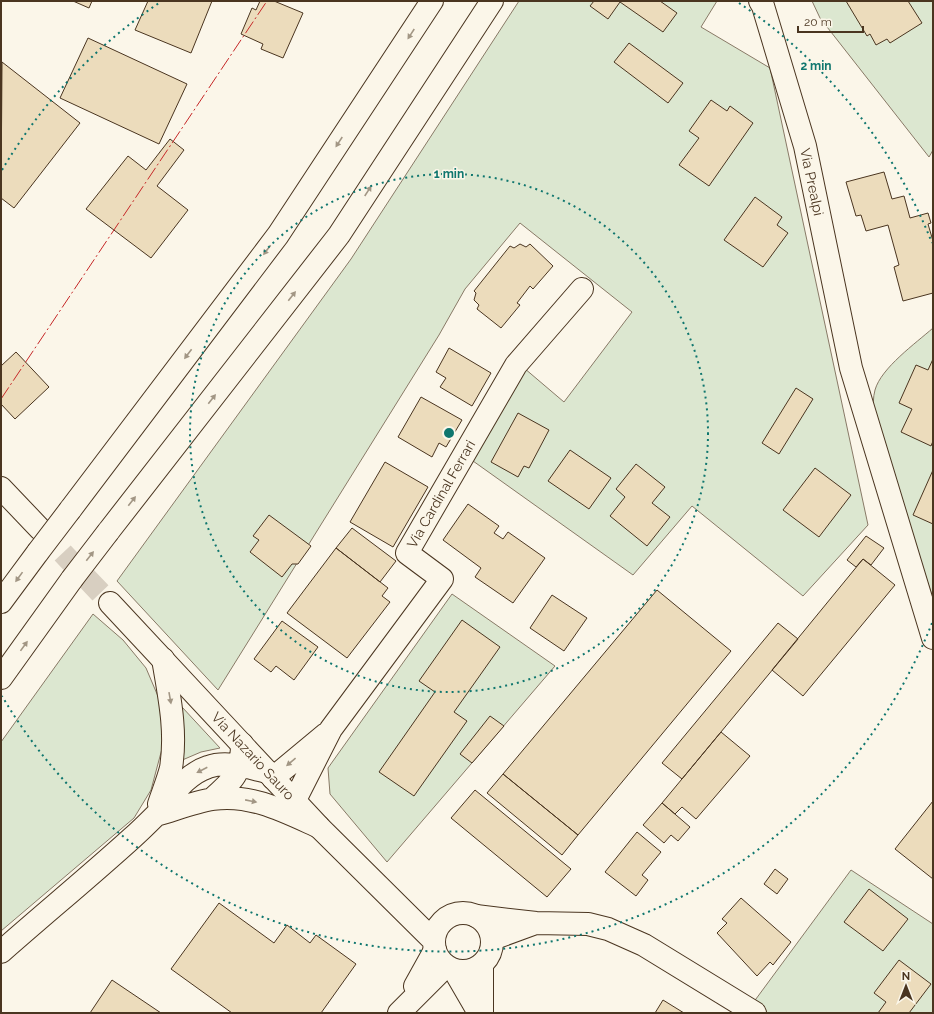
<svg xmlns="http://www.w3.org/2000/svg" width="934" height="1014" viewBox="0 0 934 1014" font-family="Raleway,sans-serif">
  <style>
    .green { fill: #dce7d0; stroke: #887966 }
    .building { fill: #ecdcbc; stroke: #4a3520 }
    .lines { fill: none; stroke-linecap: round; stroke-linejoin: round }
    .major-tunnel { stroke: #d8cfc1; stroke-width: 22; stroke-dasharray: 22 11; stroke-linecap: butt }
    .minor-casing { stroke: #4a3520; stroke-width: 24 }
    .major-casing { stroke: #4a3520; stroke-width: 24 }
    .highway-casing { stroke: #4a3520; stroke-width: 24 }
    .minor { stroke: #fbf6e9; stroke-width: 22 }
    .major { stroke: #fbf6e9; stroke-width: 22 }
    .highway { stroke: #fbf6e9; stroke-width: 22 }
    .highway-bridge-casing { stroke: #4a3520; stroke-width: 24; stroke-linecap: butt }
    .highway-bridge { stroke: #fbf6e9; stroke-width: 22 }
    .power { stroke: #c62828; stroke-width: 1; stroke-dasharray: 14 3 2 3; stroke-linecap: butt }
    .oneway { fill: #a29684 }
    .ring { fill: none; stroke: #0f766e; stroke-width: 2; stroke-dasharray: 2 4 }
    .labels { text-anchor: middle; stroke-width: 3; stroke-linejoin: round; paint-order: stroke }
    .street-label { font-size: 14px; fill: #4a3520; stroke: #fbf6e9 }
    .centre { fill: #0f766e; stroke: #fbf6e9; stroke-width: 2 }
    .ring-label { font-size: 12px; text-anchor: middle; font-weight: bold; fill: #0f766e; stroke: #fbf6e9; stroke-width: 3; stroke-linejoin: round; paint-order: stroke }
  </style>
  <rect width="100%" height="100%" fill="#fbf6e9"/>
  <path class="green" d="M 519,1 L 717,1 L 701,27 L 770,68 L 868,525 L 803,596 L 692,506 L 633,575 L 473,461 L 473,454 L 524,368 L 564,402 L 632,312 L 520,223 L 465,289 L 439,335 L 218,690 L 117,581 L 351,259 Z
    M 812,1 L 933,1 L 933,150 L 929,157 L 820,18 Z
    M 933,328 L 933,598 L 877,436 C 875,421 871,405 875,390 C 881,368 916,343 933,328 Z
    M 452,594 L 555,666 L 387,862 L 330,794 L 328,768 Z
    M 93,614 L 123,640 L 146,668 L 160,701 L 163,745 L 151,790 L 134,818 L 1,931 L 1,742 Z
    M 182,707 L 220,748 L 201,752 L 180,761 Z
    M 851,870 L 933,924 L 933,1013 L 767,1013 L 753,1003 Z"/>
  <path class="building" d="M 73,1 L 92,1 L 89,8 Z
    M 148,1 L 212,1 L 191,53 L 135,30 Z
    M 260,1 L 274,1 L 303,13 L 283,58 L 261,49 L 263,44 L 241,34 L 252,8 L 256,10 Z
    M 594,1 L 660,1 L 677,13 L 663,32 L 620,2 L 608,19 L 590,6 Z
    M 846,1 L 908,1 L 922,23 L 890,43 L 887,39 L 876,45 L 870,34 L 867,36 Z
    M 88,38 L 187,84 L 159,144 L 60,98 Z
    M 629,43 L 683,83 L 668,103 L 614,62 Z
    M 2,62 L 80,123 L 14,208 L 1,198 Z
    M 711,100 L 727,111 L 730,106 L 753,123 L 709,186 L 679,165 L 699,138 L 689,131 Z
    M 170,139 L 184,150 L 157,186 L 188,210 L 151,258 L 86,209 L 128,156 L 146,170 Z
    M 884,172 L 892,199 L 904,196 L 910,218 L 928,213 L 931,223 L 928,224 L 933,241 L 933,293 L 903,301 L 894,267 L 899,265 L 888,225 L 866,231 L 861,215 L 856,216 L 846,182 Z
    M 755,197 L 782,217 L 777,225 L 788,233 L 763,267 L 724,240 Z
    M 520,244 L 526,247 L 530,244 L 553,266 L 533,289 L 530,286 L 517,303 L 520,305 L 501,328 L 477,309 L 479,305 L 474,300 L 476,293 L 474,291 L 510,246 L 514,248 Z
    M 449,348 L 491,373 L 472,406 L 440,387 L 446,378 L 436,372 Z
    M 16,352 L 49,387 L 15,419 L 1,404 L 1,366 Z
    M 933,359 L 933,441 L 931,446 L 901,432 L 912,409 L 899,403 L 916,365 L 928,370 Z
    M 796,388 L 813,399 L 779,454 L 762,443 Z
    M 421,397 L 462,420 L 446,447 L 439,443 L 432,457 L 398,437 Z
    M 518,413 L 549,430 L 529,468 L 524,466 L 518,477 L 491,462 Z
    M 570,450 L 611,478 L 589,509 L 548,481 Z
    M 385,462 L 428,487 L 393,547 L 350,522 Z
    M 636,464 L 665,487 L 652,503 L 670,517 L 647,546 L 610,516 L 625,497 L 616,489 Z
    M 815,468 L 851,495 L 819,537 L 783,510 Z
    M 933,470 L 933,524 L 913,515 Z
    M 468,504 L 499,526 L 494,533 L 503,539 L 508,532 L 545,558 L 513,603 L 475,577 L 481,568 L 443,540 Z
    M 269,515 L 311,546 L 298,564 L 292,564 L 282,577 L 250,552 L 259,540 L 253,536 Z
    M 352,528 L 396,561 L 380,582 L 336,548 Z
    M 866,536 L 884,548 L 871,565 L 863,559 L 856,567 L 847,560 Z
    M 336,548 L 388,588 L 382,596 L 390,602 L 347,658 L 287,613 Z
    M 863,559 L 895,585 L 803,696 L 772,670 Z
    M 657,590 L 731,651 L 578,835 L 503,774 Z
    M 552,595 L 587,618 L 564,651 L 530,628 Z
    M 462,620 L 500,647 L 454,712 L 467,721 L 414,796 L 379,772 L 435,692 L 419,681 Z
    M 282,621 L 318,647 L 294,680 L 276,666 L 271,672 L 254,659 Z
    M 778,623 L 798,639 L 682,779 L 662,763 Z
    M 490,716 L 504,726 L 472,763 L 460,754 Z
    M 721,732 L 750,756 L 696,819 L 682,807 L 675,814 L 662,803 Z
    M 503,774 L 578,835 L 562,855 L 487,793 Z
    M 475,790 L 571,869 L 547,897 L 451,818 Z
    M 933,801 L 933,879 L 895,849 Z
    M 662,803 L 690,827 L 678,841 L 671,835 L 664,843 L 643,825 Z
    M 637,832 L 661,852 L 642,875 L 648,880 L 636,896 L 605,872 Z
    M 775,869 L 788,879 L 777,894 L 764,884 Z
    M 869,889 L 908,919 L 883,951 L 844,922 Z
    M 741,898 L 791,942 L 773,965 L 770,962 L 757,976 L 717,933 L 727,923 L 722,919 Z
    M 219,903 L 274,943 L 287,925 L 310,943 L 316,935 L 356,964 L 321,1013 L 232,1013 L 171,969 Z
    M 899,960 L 931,984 L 909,1013 L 878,1013 L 886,1002 L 874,993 Z
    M 112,980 L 161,1013 L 90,1013 Z
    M 663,1000 L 684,1013 L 655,1013 Z"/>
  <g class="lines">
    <path class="major-tunnel" d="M 40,529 L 110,603"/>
    <g class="minor-casing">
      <path id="minor" d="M 760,1 L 763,6 L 805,146 L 851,368 L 933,638
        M 273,778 L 326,734
        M 295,800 L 331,729 L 442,579 L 407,553 L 516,365 L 582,289
        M 476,916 L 536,923 L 588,924 L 608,929 L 644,945 L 755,1013
        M 492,939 L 533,924
        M 415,986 L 435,950
        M 399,1013 L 446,966"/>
    </g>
    <g class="major-casing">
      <path id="major" d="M 1,488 L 40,529
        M 110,603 L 319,827 L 434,941
        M434 942a29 29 0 1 1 58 0a29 29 0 1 1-58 0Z
        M 482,965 L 482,1013
        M 454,970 L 479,1013"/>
    </g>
    <g class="highway-casing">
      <path id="highway" d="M 70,510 L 278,235 L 432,1
        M 108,532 L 339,235 L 492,1
        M 1,602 L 38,552
        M 1,678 L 72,579
        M 212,799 C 233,781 242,772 242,744
        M 159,804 C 163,792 168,780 171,768 C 177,731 169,695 163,659
        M 156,815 C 174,810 194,802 213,799 C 250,793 286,812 319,827
        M 1,952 C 44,914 89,877 132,838 C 140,831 148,823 156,815 C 172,797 184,775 208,767 C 227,760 249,768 268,772"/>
    </g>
    <use href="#minor" class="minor"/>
    <use href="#major" class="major"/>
    <use href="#highway" class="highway"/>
    <g class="highway-bridge-casing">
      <path id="highway-bridge" d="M 38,552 L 70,510
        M 72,579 L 108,532"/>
    </g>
    <use href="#highway-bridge" class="highway-bridge"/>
    <path class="power" d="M 1,399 L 267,1"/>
  </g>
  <defs><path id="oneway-solid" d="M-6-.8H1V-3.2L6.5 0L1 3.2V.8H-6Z"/></defs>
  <g class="oneway">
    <use href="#oneway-solid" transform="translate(411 34) rotate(123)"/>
    <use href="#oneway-solid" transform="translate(339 142) rotate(123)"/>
    <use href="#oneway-solid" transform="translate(368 191) rotate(-57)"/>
    <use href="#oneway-solid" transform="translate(267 250) rotate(127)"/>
    <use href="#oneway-solid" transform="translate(292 296) rotate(-52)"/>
    <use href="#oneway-solid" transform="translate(188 354) rotate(127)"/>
    <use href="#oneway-solid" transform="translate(212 399) rotate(-52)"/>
    <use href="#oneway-solid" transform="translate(132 501) rotate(-52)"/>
    <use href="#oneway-solid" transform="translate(90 556) rotate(-52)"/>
    <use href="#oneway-solid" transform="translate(19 577) rotate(126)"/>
    <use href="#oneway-solid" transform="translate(24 646) rotate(-54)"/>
    <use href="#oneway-solid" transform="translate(170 698) rotate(80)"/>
    <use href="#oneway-solid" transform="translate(291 762) rotate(140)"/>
    <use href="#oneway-solid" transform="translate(202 770) rotate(153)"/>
    <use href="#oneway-solid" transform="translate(251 801) rotate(11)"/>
  </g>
  <g class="ring">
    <circle cx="449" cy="433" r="259"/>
    <path d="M932 623A519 519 0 0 1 2 696M2 170A519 519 0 0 1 159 3M739 3A519 519 0 0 1 932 243"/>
  </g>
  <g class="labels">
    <g class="street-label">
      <text transform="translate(812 182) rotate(78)" y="5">Via Prealpi</text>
      <text transform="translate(441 494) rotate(-60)" y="5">Via Cardinal Ferrari</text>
      <text transform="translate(253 756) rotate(47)" y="5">Via Nazario Sauro</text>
    </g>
  </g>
  <circle cx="449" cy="433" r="6" class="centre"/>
  <g class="ring-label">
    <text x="816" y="70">2 min</text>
    <text x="449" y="178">1 min</text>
  </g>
  <rect width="934" height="1014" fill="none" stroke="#4a3520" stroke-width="4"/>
  <g transform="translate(906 986)" stroke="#fbf6e9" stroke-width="3" paint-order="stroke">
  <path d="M0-3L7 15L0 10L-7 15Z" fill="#4a3520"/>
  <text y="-6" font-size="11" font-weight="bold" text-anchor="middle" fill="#4a3520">N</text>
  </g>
  <path d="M798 26v6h65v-6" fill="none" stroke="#4a3520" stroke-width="2"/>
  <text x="804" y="26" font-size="12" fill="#4a3520" stroke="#fbf6e9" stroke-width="3" paint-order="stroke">20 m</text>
</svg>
